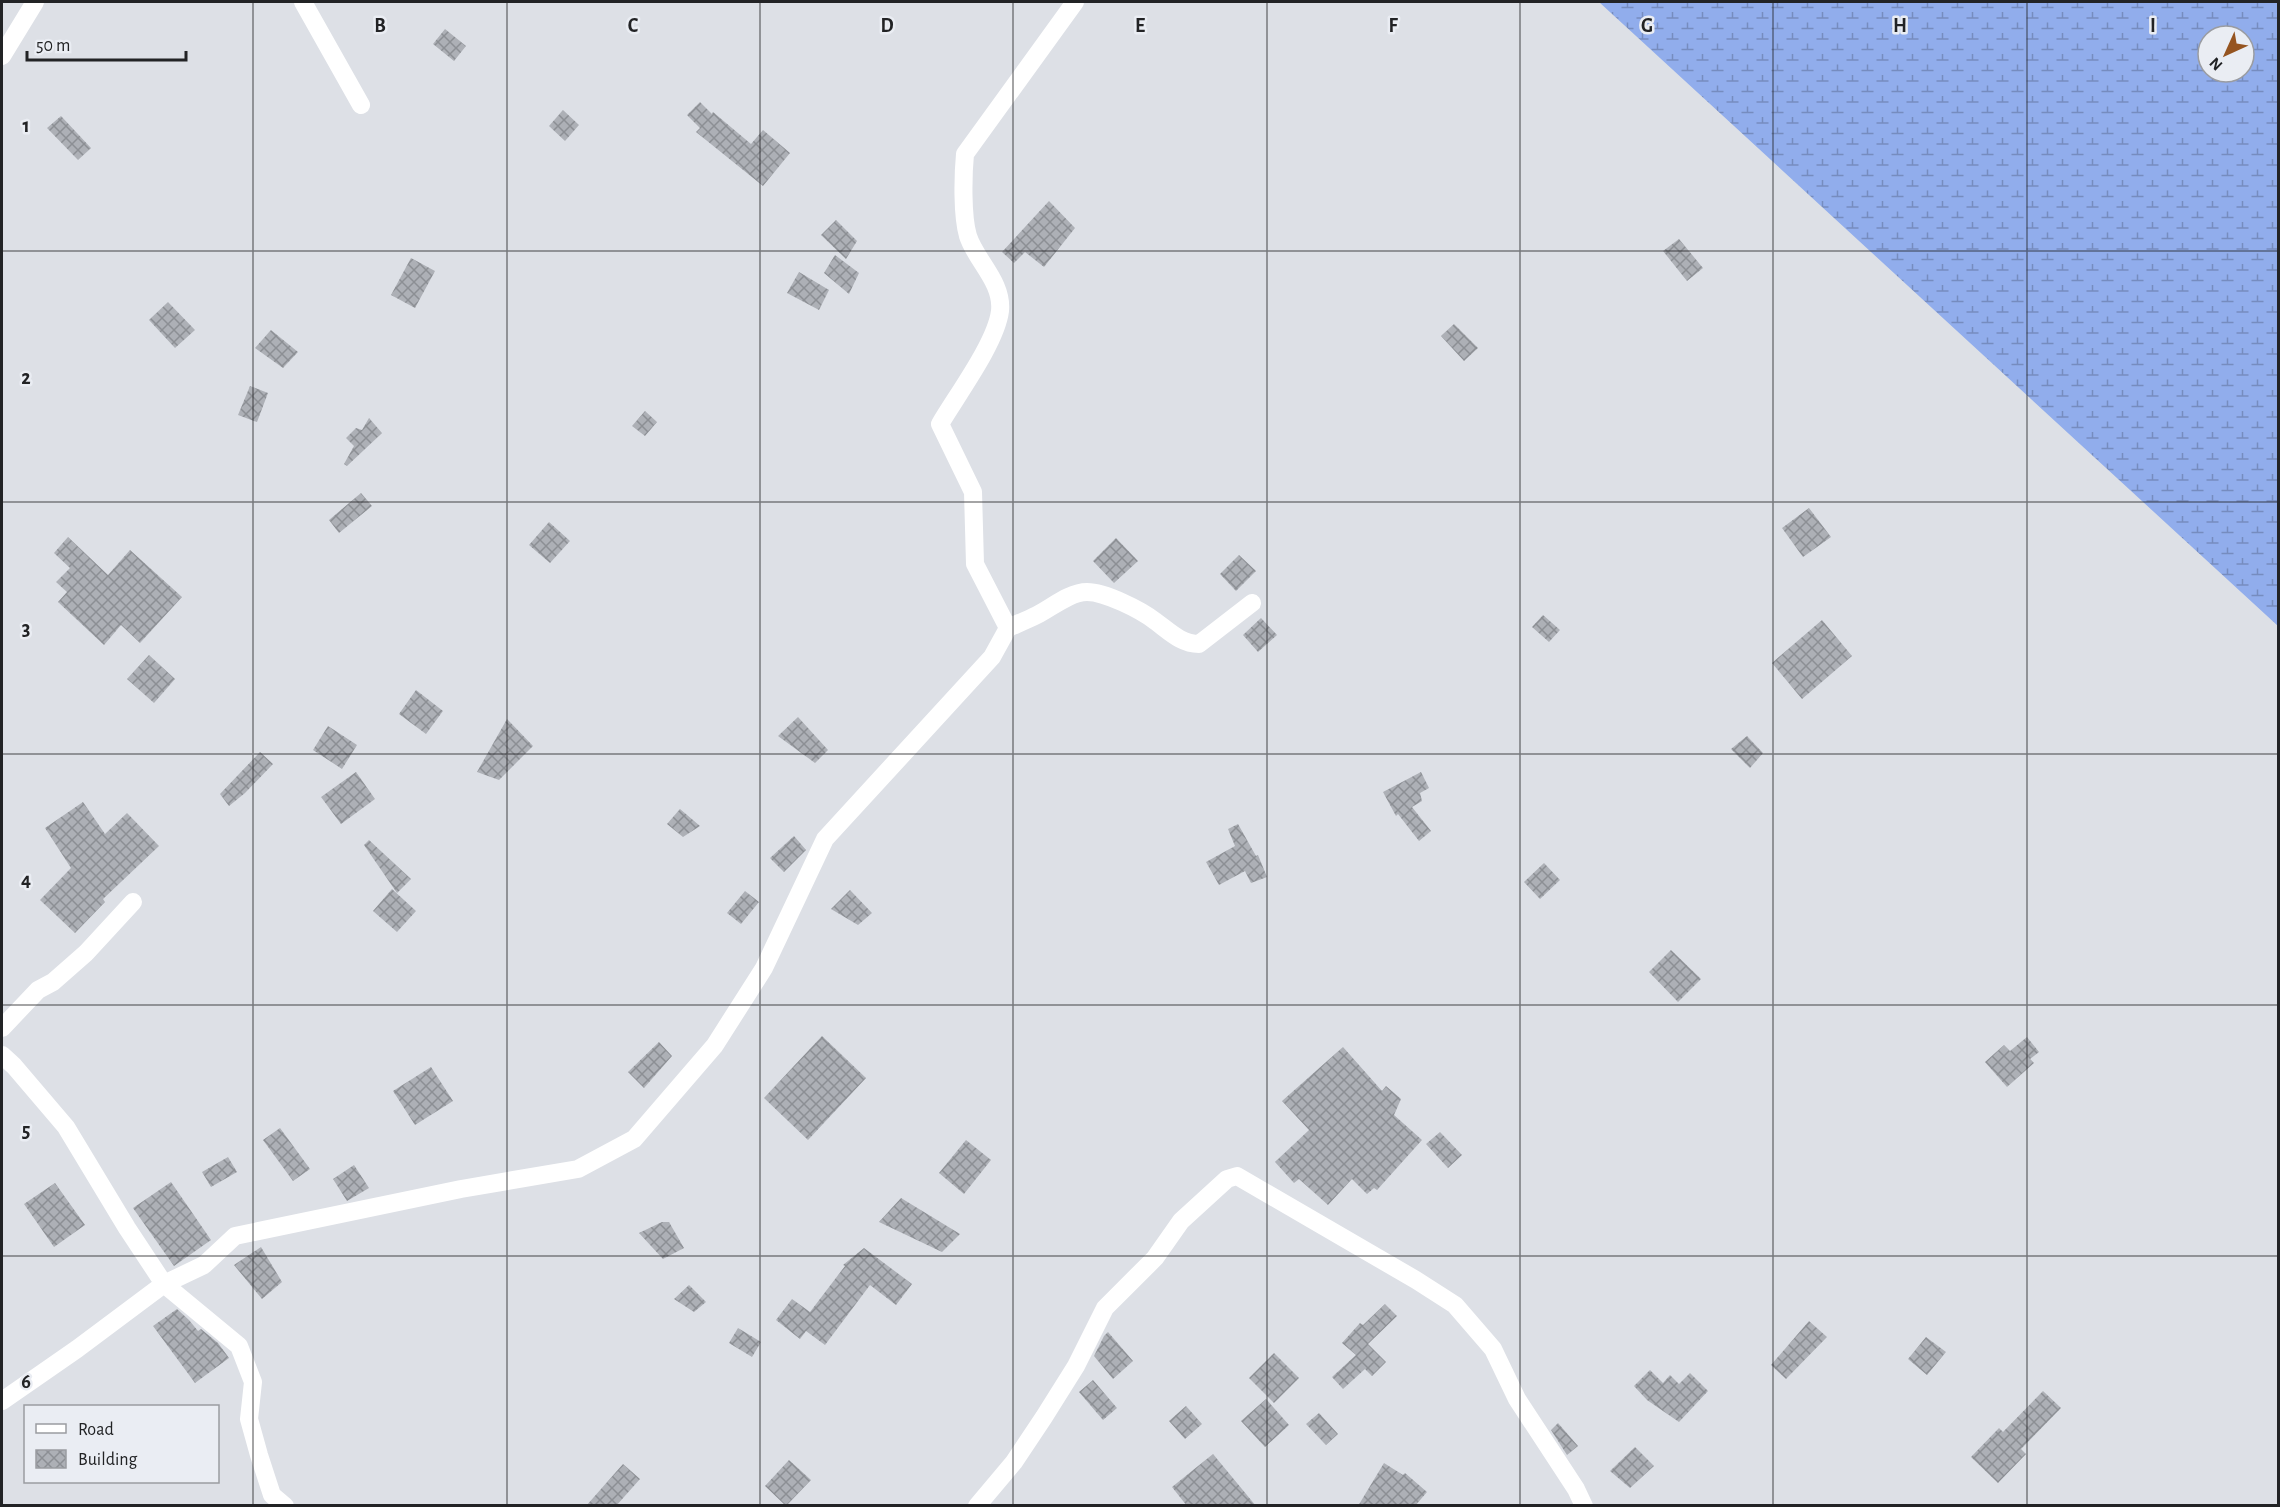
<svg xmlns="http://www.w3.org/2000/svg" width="2280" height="1507" viewBox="0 0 2280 1507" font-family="'Alegreya Sans',sans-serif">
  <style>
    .wetland { fill: url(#wetland-marsh); fill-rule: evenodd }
    .building { fill: url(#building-cross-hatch) }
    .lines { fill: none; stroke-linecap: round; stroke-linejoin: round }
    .street { stroke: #fff; stroke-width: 18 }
    .grid { fill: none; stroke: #222325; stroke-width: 1.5; stroke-opacity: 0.55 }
    .grid-label { font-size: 20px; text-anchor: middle; font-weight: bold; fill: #222325; stroke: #eaedf3; stroke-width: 5; stroke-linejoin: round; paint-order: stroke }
  </style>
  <defs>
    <pattern id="wetland-marsh" width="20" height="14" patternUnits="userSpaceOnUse" patternTransform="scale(1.5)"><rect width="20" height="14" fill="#91adec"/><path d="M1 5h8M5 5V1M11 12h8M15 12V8" fill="none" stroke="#768cbf"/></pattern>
    <pattern id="building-cross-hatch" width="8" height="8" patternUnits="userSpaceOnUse" patternTransform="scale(1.5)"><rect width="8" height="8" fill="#adb0b6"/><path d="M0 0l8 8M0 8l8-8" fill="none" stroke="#8c8f94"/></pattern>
  </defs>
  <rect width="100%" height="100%" fill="#dde0e6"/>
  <path class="wetland" d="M 1599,2 L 2278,2 L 2278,626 ZM 2208,36 L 2244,36 L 2244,72 L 2208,72 Z"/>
  <path class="building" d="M 445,29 L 466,46 L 454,61 L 433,44 Z
    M 700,102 L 712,114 L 713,112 L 751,144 L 763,130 L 790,153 L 763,186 L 696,132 L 700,128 L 687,115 Z
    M 563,110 L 579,125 L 565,141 L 549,126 Z
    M 61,116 L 91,148 L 78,160 L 47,128 Z
    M 1049,201 L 1075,228 L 1044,267 L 1025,252 L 1014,263 L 1002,252 Z
    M 836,220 L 857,241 L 846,259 L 821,235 Z
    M 1679,239 L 1703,268 L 1687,281 L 1663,251 Z
    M 835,255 L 859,273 L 849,294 L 824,273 Z
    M 411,258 L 435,271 L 415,308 L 391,295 Z
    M 799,272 L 829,290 L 819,310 L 787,293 Z
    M 168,302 L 195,330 L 175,348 L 149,320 Z
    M 1454,324 L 1478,348 L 1464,361 L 1441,336 Z
    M 271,330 L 298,352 L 283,368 L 255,348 Z
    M 250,386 L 268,393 L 257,422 L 238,415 Z
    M 645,411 L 657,422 L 645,436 L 632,426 Z
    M 369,418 L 382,433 L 347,466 L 344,464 L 354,446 L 346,438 L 356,428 L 362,430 Z
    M 361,493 L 372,506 L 339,533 L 329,520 Z
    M 1809,508 L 1831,537 L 1803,557 L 1782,528 Z
    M 549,522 L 570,541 L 550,563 L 529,545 Z
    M 68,537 L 108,575 L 130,550 L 182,597 L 140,643 L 121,625 L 104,645 L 58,602 L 67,592 L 56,582 L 70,568 L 54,553 Z
    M 1116,538 L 1138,561 L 1114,583 L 1093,561 Z
    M 1239,555 L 1256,571 L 1236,591 L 1220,574 Z
    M 1543,615 L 1560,630 L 1549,642 L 1532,627 Z
    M 1261,618 L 1277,635 L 1258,652 L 1243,635 Z
    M 1822,620 L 1852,656 L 1802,699 L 1772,663 Z
    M 149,655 L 175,679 L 154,703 L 127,679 Z
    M 416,690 L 443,711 L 426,734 L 399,714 Z
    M 798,717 L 828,750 L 815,763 L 778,736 Z
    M 507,719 L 533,746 L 499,780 L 477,772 Z
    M 328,726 L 357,745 L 342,769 L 313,750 Z
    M 1747,736 L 1763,753 L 1750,768 L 1731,749 Z
    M 260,752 L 273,764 L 245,793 L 229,806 L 220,794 Z
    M 356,772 L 375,799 L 341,824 L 321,797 Z
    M 1421,772 L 1429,788 L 1420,793 L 1422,801 L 1412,807 L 1431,831 L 1419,841 L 1398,814 L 1396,816 L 1383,792 Z
    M 83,802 L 105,834 L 127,813 L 159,846 L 103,899 L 105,902 L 75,933 L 40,900 L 71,868 L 45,828 Z
    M 680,809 L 700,826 L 683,837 L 667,824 Z
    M 1238,824 L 1256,856 L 1258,855 L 1267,877 L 1251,883 L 1245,871 L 1219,885 L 1206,862 L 1235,846 L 1228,829 Z
    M 794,836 L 806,850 L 784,872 L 770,858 Z
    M 369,840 L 411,879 L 397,893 L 364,845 Z
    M 1544,863 L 1560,880 L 1540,899 L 1524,882 Z
    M 392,889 L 416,911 L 397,932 L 373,911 Z
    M 850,890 L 872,913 L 858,925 L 831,909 Z
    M 745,891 L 759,902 L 741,924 L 727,913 Z
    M 1671,950 L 1701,979 L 1678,1002 L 1649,972 Z
    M 822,1036 L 866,1078 L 808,1140 L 764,1098 Z
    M 2027,1037 L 2039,1052 L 2030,1059 L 2034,1063 L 2007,1087 L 1985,1062 L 2004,1045 L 2010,1051 Z
    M 659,1042 L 672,1056 L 644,1088 L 628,1072 Z
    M 1343,1047 L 1382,1091 L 1386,1086 L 1401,1099 L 1394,1115 L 1422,1140 L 1377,1190 L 1374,1188 L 1367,1194 L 1352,1179 L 1328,1205 L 1299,1179 L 1294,1183 L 1275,1162 L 1309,1130 L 1282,1101 Z
    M 431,1067 L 453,1101 L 415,1125 L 393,1091 Z
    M 280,1128 L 310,1169 L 293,1181 L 263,1140 Z
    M 1440,1132 L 1462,1155 L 1448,1168 L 1426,1144 Z
    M 966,1140 L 991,1160 L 964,1194 L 939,1173 Z
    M 228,1157 L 237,1172 L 211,1187 L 202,1172 Z
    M 354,1165 L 369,1188 L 347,1201 L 333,1179 Z
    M 171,1182 L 211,1240 L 174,1266 L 133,1208 Z
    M 55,1183 L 85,1225 L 54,1247 L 24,1204 Z
    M 901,1198 L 960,1234 L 942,1252 L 879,1222 Z
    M 662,1222 L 669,1222 L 684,1248 L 663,1259 L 639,1233 Z
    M 261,1247 L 282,1282 L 262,1299 L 234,1265 Z
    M 864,1248 L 912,1284 L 896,1305 L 870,1285 L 825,1345 L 806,1331 L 800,1339 L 776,1320 L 792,1299 L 810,1312 L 845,1266 L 843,1265 Z
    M 689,1285 L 706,1302 L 694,1312 L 674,1299 Z
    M 1385,1304 L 1397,1316 L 1368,1344 L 1386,1362 L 1372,1376 L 1365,1369 L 1343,1389 L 1332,1377 L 1356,1355 L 1342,1343 L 1360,1323 L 1363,1325 Z
    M 177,1309 L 189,1320 L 198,1331 L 201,1329 L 218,1343 L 229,1358 L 195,1383 L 153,1326 Z
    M 1809,1321 L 1827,1337 L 1786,1379 L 1771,1365 Z
    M 738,1328 L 761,1342 L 752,1357 L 729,1343 Z
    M 1108,1332 L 1133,1361 L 1113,1379 L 1094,1356 L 1104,1336 Z
    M 1926,1337 L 1946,1352 L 1927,1375 L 1908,1359 Z
    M 1274,1353 L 1299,1378 L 1274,1403 L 1249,1378 Z
    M 1650,1370 L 1663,1383 L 1670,1375 L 1679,1384 L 1690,1373 L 1708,1391 L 1679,1422 L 1647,1400 L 1634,1386 Z
    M 1093,1380 L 1117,1408 L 1103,1420 L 1079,1392 Z
    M 2043,1391 L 2061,1408 L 2021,1449 L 2026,1454 L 1998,1483 L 1971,1457 L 1999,1428 L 2003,1432 Z
    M 1266,1399 L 1289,1425 L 1265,1447 L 1241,1421 Z
    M 1186,1406 L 1202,1424 L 1185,1439 L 1169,1421 Z
    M 1319,1413 L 1338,1434 L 1326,1445 L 1306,1424 Z
    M 1558,1423 L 1578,1446 L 1567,1455 L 1551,1430 Z
    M 1635,1447 L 1654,1466 L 1630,1488 L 1610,1471 Z
    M 1213,1454 L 1256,1506 L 1187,1506 L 1172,1487 Z
    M 789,1460 L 811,1480 L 786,1506 L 765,1486 Z
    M 1384,1463 L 1403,1475 L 1405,1473 L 1427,1492 L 1415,1506 L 1358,1506 Z
    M 623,1464 L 640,1479 L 616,1506 L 586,1506 Z"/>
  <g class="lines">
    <path class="street" d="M 303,2 L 361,105
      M 2,56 L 35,2
      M 1008,628 C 1017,624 1027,620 1037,615 C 1051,608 1070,592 1087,592 C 1105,592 1141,610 1155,621 C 1169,631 1181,644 1199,644 L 1252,603
      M 2,1028 L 38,990 L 53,982 L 86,953 L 133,902
      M 2,1055 L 14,1066 L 66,1127 L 127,1228 L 164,1284 L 239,1346 L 253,1382 L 249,1419 L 259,1455 L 272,1495 L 285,1506
      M 2,1401 L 77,1349 L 164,1284 L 204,1265 L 235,1236 L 461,1189 L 578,1169 L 634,1139 L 715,1045 L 764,968 L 825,839 L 992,657 L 1008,628 L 975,564 L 973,492 L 940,424 C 957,395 996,343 1000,311 C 1003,282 976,261 968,236 C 962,216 963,175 965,154 L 1075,2
      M 977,1506 L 1014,1462 L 1044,1417 L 1076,1366 L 1105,1308 L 1155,1258 L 1181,1221 L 1227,1179 L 1237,1176 L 1416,1280 L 1455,1305 L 1493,1349 L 1517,1399 L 1576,1489 L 1584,1506"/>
  </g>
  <path class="grid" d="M 253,2 L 253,1506M 507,2 L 507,1506M 760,2 L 760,1506M 1013,2 L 1013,1506M 1267,2 L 1267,1506M 1520,2 L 1520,1506M 1773,2 L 1773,1506M 2027,2 L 2027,1506M 2,251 L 2278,251M 2,502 L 2278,502M 2,754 L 2278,754M 2,1005 L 2278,1005M 2,1256 L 2278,1256"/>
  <g class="grid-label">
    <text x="380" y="32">B</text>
    <text x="633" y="32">C</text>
    <text x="887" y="32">D</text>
    <text x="1140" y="32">E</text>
    <text x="1393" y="32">F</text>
    <text x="1647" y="32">G</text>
    <text x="1900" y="32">H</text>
    <text x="2153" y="32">I</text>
    <text x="26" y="132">1</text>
    <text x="26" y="384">2</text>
    <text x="26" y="635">3</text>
    <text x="26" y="886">4</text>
    <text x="26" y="1137">5</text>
    <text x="26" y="1388">6</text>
  </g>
  <rect width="2280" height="1507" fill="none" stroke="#222325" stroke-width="6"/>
  <rect x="24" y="1405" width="195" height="78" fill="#eaedf3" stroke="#9a9ca1" stroke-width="1.5"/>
  <rect x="36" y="1424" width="30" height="9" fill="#ffffff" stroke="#9a9ca1" stroke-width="1.5"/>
  <text x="78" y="1435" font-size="18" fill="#222325">Road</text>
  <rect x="36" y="1450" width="30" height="18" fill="url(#building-cross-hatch)" stroke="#9a9ca1" stroke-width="1.5"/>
  <text x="78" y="1465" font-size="18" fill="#222325">Building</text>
  <g transform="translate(2226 54) rotate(225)"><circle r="28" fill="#eaedf3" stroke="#9a9ca1" stroke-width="1.5"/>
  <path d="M0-4.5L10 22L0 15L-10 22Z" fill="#955420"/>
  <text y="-9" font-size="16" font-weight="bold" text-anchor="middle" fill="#222325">N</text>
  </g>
  <path d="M27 51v9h159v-9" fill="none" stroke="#222325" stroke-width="3"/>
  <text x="36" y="51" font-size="18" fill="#222325" stroke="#eaedf3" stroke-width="4.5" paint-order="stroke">50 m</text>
</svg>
